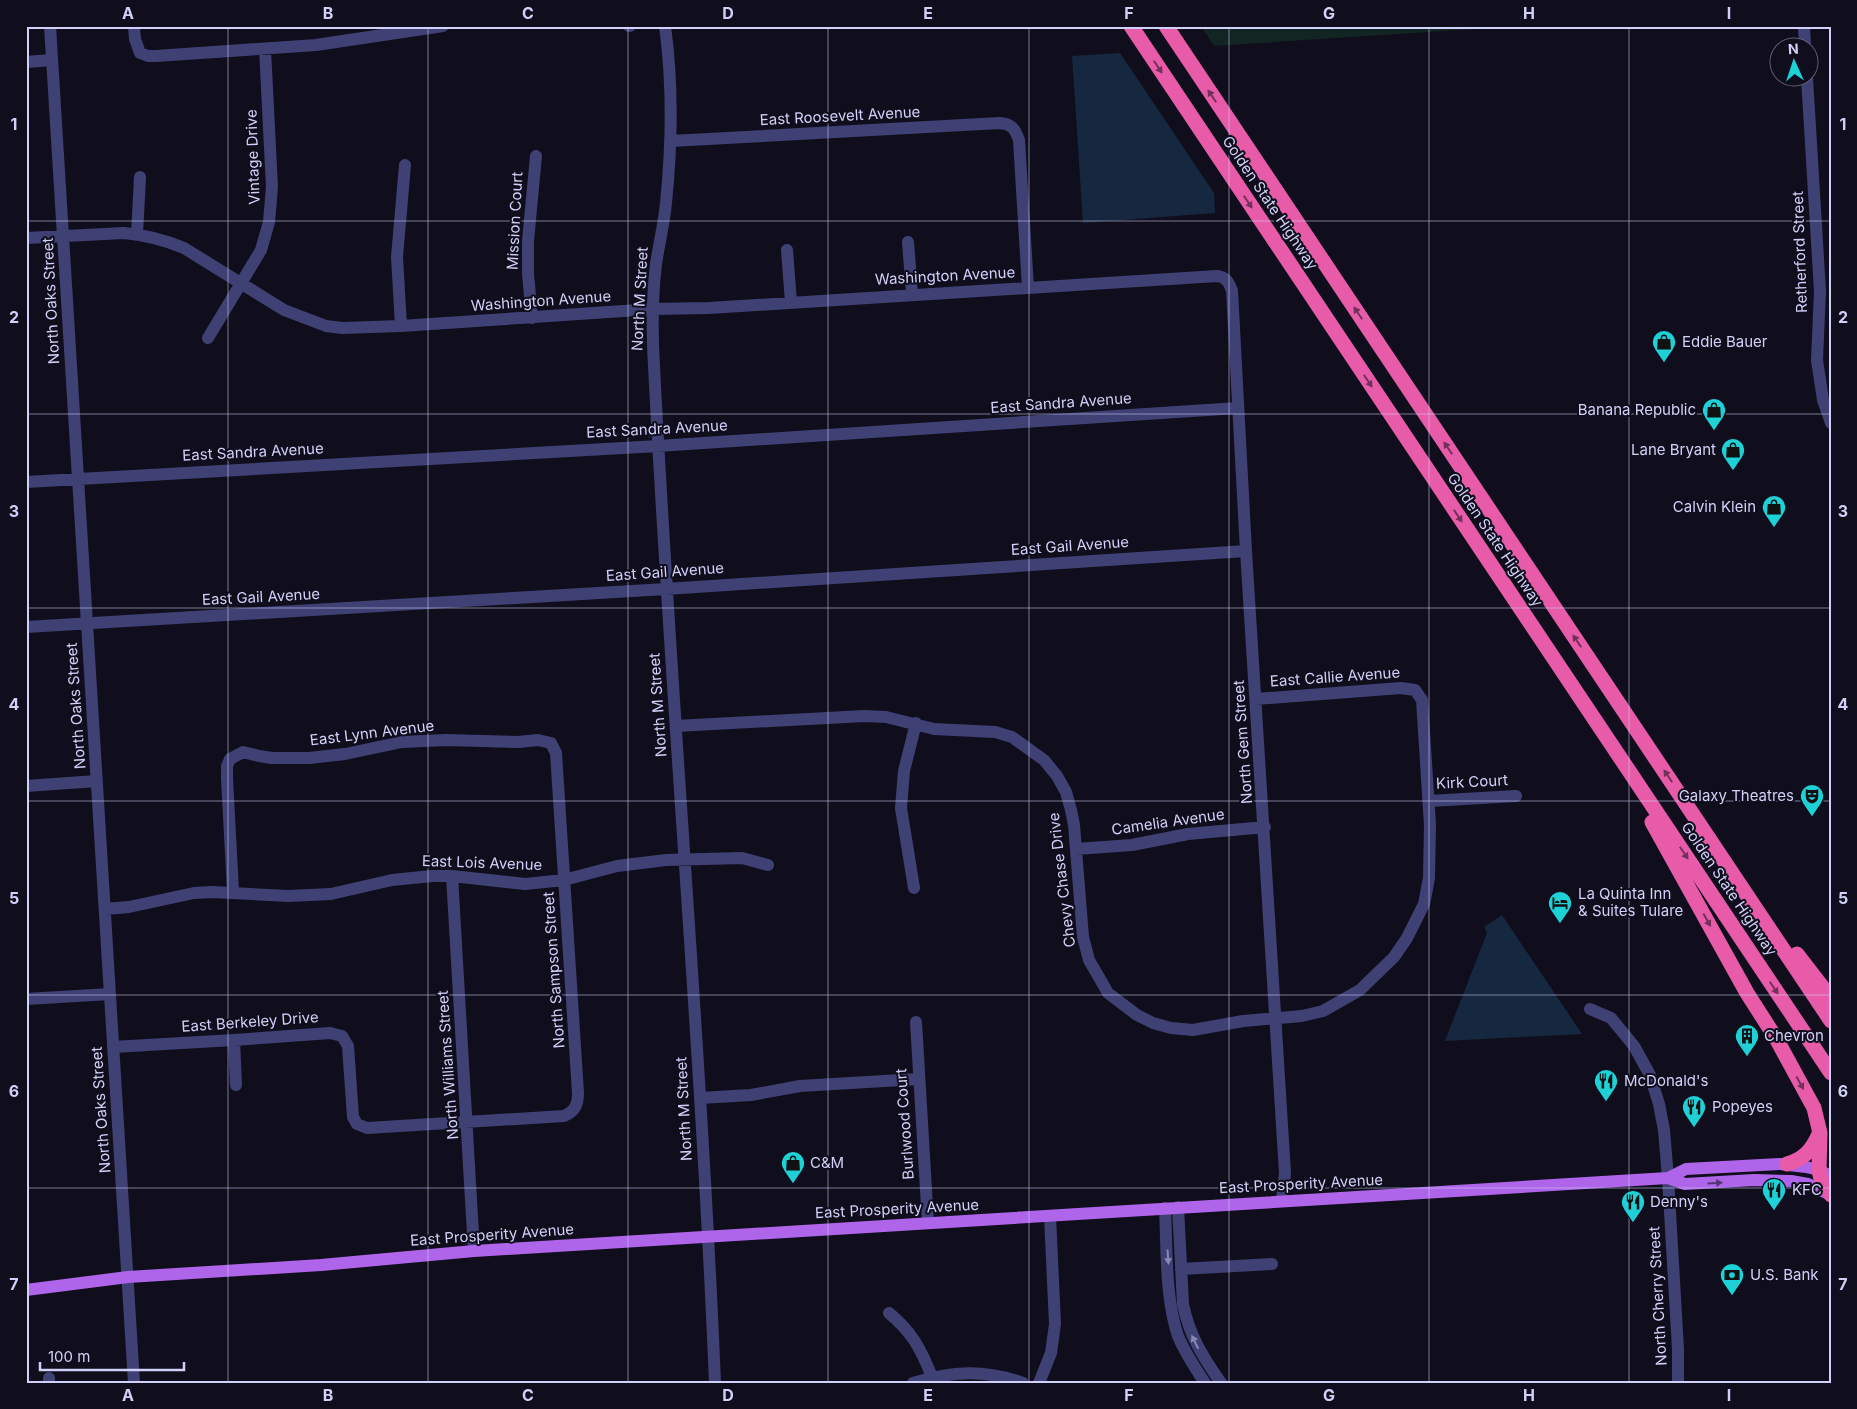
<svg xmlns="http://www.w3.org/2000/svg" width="1857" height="1409" viewBox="0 0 1857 1409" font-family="Inter,sans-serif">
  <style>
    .green { fill: #122523 }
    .water { fill: #15283f }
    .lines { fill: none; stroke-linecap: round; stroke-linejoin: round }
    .minor { stroke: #3f4175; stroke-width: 12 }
    .major { stroke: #af65ea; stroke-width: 12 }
    .highway { stroke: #e85ba8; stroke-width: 15 }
    .oneway { fill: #71315b }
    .oneway2 { fill: #583579 }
    .oneway3 { fill: #8888b6 }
    .grid { fill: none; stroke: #d1d0f8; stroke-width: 1; stroke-opacity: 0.55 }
    .labels { text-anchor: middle; stroke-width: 4; stroke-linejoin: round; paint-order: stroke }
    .street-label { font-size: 15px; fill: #d1d0f8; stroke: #100e1c }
    .poi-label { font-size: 15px; fill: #d1d0f8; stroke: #100e1c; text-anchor: start }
    .neatline { fill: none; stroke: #d1d0f8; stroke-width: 2 }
    .grid-label { font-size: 16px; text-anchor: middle; font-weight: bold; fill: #d1d0f8 }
  </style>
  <rect width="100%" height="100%" fill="#100e1c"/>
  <path class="green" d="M 1201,26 L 1521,26 L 1214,46 Z"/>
  <path class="water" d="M 1120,53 L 1214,193 L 1215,213 L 1083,223 L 1072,56 Z
    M 1502,915 L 1582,1034 L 1445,1041 L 1487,933 L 1484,927 Z"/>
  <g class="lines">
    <path class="minor" d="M 50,26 L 134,1383
      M 134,26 L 135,39 L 140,53 L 148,56 L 156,56 L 316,45 L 443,26
      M 629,26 L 630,26
      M 665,26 C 673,85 672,144 666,203 C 664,224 659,244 656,264 C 652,298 652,333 654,366 C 671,705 701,1044 715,1383
      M 1804,26 L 1805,48
      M 26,62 L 52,60
      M 1807,78 L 1820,291 L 1817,360 L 1823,400 L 1831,423
      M 671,141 L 1000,123 C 1012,124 1015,129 1019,140 L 1028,288
      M 137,234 L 140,177
      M 26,238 L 124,233 C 145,235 165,240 184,248 L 284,310 L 326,326 L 342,328 L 401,326 L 653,309 L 709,308 L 1217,276 C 1226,277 1229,282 1232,291 L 1246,551 L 1285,1173 L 1282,1201
      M 908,242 L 912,294
      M 787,250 L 791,302
      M 532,318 L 528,274 L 528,241 L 536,156
      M 401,326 L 397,257 L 405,165
      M 208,338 L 261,250 L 269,222 L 272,187 L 265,49
      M 26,482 L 658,446 L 1238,408
      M 26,627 L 666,589 L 1246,551
      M 676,726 L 864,716 L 886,717 L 934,729 L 995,732 L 1012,737 L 1044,760 L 1057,776 L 1066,792 L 1071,810 L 1074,825 L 1083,937 L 1089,960 L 1108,993 L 1137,1015 L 1153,1023 L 1171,1028 L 1193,1030 L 1243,1021 L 1302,1016 L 1323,1011 L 1360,990 L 1394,957 L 1407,938 L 1424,904 L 1429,878 L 1430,825 L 1422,700 L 1415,690 L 1401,688 L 1256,699
      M 26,786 L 97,781
      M 1429,801 L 1516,796
      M 1076,849 L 1132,845 L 1188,834 L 1265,827
      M 452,876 L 474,1251
      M 914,888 L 901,808 L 904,771 L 916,723
      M 105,909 L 129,907 L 194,893 L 212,892 L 288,896 L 331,894 L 392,880 L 432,876 L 452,876 L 525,884 L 564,880 L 617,866 L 666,860 L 742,858 L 768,865
      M 26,999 L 110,994
      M 1590,1009 L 1611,1018 L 1634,1046 L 1650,1075 L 1659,1104 L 1664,1130 L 1668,1178 L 1678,1349 L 1678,1383
      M 916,1022 L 928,1223
      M 234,1040 L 236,1085
      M 113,1047 L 234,1040 L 330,1033 L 342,1036 L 348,1046 L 353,1117 L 357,1124 L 367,1128 L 564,1116 C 575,1111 578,1105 578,1093 L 556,753 L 551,743 L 538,740 L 518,742 L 446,740 L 402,742 L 345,754 L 309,758 L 272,758 L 259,756 L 243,752 L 230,759 L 227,766 L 227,778 L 233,892
      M 700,1098 L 751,1095 L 800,1086 L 918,1079
      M 1178,1207 L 1183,1304 C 1189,1335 1203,1357 1221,1383
      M 1165,1208 C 1167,1248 1165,1298 1178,1336 C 1185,1353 1195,1368 1205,1383
      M 1181,1269 L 1272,1264
      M 889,1313 C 912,1332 921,1349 932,1377
      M 49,1378 L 49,1383
      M 913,1383 C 952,1371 984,1369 1023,1383
      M 1039,1383 L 1051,1353 L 1055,1324 L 1050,1216"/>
    <path class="major" d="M 1668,1178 L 1685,1184 L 1754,1180 L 1791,1181 L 1808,1184 L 1831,1195
      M 26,1290 L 128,1277 L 321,1265 L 474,1251 L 1668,1178 L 1686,1169 L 1780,1164 L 1806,1167 L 1819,1170 L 1831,1176"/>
    <path class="highway" d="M 1131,26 L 1831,1073
      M 1166,26 L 1831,1021
      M 1652,822 L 1747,993 L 1777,1040 L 1814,1108 L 1820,1133 L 1819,1170 L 1821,1179 L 1831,1195
      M 1797,954 L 1831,998
      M 1787,1164 C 1804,1159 1812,1150 1819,1134"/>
  </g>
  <defs><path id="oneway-solid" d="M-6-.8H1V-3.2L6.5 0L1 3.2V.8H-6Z" transform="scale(1.25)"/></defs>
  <g class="oneway">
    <use href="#oneway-solid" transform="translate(1158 67) rotate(56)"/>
    <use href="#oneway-solid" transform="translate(1212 96) rotate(-124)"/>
    <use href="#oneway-solid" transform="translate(1248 202) rotate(56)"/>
    <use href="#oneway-solid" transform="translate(1358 313) rotate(-124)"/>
    <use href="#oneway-solid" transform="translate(1368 381) rotate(56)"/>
    <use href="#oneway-solid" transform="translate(1448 448) rotate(-124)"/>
    <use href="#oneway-solid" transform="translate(1458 516) rotate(56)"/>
    <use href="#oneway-solid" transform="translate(1577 641) rotate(-124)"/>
    <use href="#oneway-solid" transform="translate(1668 776) rotate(-124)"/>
    <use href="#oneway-solid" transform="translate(1684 853) rotate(56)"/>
    <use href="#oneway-solid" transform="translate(1707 920) rotate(61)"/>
    <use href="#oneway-solid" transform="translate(1774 988) rotate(56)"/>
    <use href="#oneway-solid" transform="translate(1800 1083) rotate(61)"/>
  </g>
  <use class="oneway2" href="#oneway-solid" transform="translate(1715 1183) rotate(-3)"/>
  <g class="oneway3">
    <use href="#oneway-solid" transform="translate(1168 1257) rotate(86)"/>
    <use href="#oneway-solid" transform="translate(1195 1342) rotate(-116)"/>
  </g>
  <path class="grid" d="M 228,26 L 228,1383M 428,26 L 428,1383M 628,26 L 628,1383M 828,26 L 828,1383M 1029,26 L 1029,1383M 1229,26 L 1229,1383M 1429,26 L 1429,1383M 1629,26 L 1629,1383M 26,221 L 1831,221M 26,414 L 1831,414M 26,608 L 1831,608M 26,801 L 1831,801M 26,995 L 1831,995M 26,1188 L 1831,1188"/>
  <defs>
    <g id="shop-pin" transform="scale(1.25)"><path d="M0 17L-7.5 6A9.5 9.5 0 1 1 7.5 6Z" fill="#1dd1d7" stroke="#100e1c"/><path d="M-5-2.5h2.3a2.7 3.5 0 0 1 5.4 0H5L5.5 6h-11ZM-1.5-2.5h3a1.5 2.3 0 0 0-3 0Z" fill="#111"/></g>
    <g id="theatre-pin" transform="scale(1.25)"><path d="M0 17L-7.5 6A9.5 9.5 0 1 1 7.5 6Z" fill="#1dd1d7" stroke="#100e1c"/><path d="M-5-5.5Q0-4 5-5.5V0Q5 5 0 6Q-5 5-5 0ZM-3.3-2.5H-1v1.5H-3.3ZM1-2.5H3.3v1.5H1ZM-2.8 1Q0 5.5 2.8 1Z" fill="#111"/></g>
    <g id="hotel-pin" transform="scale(1.25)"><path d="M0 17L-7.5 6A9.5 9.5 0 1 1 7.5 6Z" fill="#1dd1d7" stroke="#100e1c"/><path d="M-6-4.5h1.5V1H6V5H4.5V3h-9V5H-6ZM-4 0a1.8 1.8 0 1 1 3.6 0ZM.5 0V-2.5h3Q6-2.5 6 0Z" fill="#111"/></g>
    <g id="building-pin" transform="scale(1.25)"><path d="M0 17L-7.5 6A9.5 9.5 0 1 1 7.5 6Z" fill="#1dd1d7" stroke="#100e1c"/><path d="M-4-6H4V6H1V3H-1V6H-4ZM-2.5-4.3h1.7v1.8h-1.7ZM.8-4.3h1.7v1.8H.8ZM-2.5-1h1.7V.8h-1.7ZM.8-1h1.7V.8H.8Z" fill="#111"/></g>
    <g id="restaurant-pin" transform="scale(1.25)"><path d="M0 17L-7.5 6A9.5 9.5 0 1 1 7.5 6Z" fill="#1dd1d7" stroke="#100e1c"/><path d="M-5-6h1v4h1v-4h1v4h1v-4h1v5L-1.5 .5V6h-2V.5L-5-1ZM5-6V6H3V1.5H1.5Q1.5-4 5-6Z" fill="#111"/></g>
    <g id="bank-pin" transform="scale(1.25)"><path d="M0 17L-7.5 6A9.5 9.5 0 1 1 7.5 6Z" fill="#1dd1d7" stroke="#100e1c"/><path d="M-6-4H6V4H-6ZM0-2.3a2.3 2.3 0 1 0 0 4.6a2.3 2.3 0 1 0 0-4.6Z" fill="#111"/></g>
  </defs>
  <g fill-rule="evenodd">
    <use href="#shop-pin" x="1664" y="342"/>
    <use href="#shop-pin" x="1714" y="410"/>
    <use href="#shop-pin" x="1733" y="450"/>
    <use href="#shop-pin" x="1774" y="507"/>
    <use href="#theatre-pin" x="1812" y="796"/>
    <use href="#hotel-pin" x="1560" y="903"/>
    <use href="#building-pin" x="1747" y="1036"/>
    <use href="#restaurant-pin" x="1606" y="1081"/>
    <use href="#restaurant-pin" x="1694" y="1107"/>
    <use href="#shop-pin" x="793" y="1163"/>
    <use href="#restaurant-pin" x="1774" y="1190"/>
    <use href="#restaurant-pin" x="1633" y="1202"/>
    <use href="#bank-pin" x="1732" y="1275"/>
  </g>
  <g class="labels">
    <g class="street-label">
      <text transform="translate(840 116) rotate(-3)" y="5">East Roosevelt Avenue</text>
      <text transform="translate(253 157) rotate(-92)" y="5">Vintage Drive</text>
      <text transform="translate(1270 203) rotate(56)" y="5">Golden State Highway</text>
      <text transform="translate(515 221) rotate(-87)" y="5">Mission Court</text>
      <text transform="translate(1800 252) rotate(-92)" y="5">Retherford Street</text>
      <text transform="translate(945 276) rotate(-3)" y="5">Washington Avenue</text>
      <text transform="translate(640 299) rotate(-87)" y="5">North M Street</text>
      <text transform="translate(51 301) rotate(-93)" y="5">North Oaks Street</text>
      <text transform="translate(541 301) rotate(-4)" y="5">Washington Avenue</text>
      <text transform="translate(1061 403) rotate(-4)" y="5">East Sandra Avenue</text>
      <text transform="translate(657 429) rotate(-3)" y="5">East Sandra Avenue</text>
      <text transform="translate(253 452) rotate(-3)" y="5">East Sandra Avenue</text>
      <text transform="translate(1495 540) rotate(56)" y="5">Golden State Highway</text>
      <text transform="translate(1070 546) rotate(-4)" y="5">East Gail Avenue</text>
      <text transform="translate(665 572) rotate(-4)" y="5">East Gail Avenue</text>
      <text transform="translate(261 597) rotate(-3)" y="5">East Gail Avenue</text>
      <text transform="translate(1335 677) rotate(-4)" y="5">East Callie Avenue</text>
      <text transform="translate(658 705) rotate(-94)" y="5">North M Street</text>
      <text transform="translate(76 706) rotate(-94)" y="5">North Oaks Street</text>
      <text transform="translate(372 733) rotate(-7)" y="5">East Lynn Avenue</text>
      <text transform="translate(1243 742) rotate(-94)" y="5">North Gem Street</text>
      <text transform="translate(1472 782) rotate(-3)" y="5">Kirk Court</text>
      <text transform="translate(1168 822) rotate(-8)" y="5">Camelia Avenue</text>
      <text transform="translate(482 863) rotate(2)" y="5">East Lois Avenue</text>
      <text transform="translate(1062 880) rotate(-97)" y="5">Chevy Chase Drive</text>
      <text transform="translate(1729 889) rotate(56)" y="5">Golden State Highway</text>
      <text transform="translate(554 970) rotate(-94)" y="5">North Sampson Street</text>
      <text transform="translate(250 1022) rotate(-4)" y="5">East Berkeley Drive</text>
      <text transform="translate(448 1065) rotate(-94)" y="5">North Williams Street</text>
      <text transform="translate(684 1109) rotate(-93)" y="5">North M Street</text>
      <text transform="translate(101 1110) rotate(-94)" y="5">North Oaks Street</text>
      <text transform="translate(905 1124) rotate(-94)" y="5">Burlwood Court</text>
      <text transform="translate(1301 1184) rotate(-3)" y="5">East Prosperity Avenue</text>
      <text transform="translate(897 1209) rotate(-3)" y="5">East Prosperity Avenue</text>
      <text transform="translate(492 1235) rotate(-4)" y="5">East Prosperity Avenue</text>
      <text transform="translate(1658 1296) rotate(-93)" y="5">North Cherry Street</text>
    </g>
    <g class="poi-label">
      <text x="1682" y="347">Eddie Bauer</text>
      <text x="1696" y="415" text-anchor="end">Banana Republic</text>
      <text x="1716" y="455" text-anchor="end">Lane Bryant</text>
      <text x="1756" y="512" text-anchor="end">Calvin Klein</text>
      <text x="1794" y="801" text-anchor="end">Galaxy Theatres</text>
      <text x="1578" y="899">La Quinta Inn<tspan x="1578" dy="17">&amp; Suites Tulare</tspan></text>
      <text x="1764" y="1041">Chevron</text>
      <text x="1624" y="1086">McDonald's</text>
      <text x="1712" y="1112">Popeyes</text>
      <text x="810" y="1168">C&amp;M</text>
      <text x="1792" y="1195">KFC</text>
      <text x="1650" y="1207">Denny's</text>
      <text x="1750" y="1280">U.S. Bank</text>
    </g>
  </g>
  <rect width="1857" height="1409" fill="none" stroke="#100e1c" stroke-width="55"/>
  <g transform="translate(1794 62) rotate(357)"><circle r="24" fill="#100e1c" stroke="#5d5c74"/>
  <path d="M0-4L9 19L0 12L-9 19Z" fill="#1dd1d7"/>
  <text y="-8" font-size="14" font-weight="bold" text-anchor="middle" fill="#d1d0f8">N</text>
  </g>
  <path d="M40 1362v8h144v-8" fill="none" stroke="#d1d0f8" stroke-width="2.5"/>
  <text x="48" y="1362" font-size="15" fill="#d1d0f8" stroke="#100e1c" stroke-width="4" paint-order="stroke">100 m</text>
  <rect x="28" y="28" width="1802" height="1354" class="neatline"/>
  <g class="grid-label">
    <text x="128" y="19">A</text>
    <text x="328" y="19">B</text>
    <text x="528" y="19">C</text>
    <text x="728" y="19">D</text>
    <text x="928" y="19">E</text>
    <text x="1129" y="19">F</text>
    <text x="1329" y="19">G</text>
    <text x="1529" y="19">H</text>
    <text x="1729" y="19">I</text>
    <text x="14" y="130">1</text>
    <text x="1843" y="130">1</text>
    <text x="14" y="323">2</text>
    <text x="1843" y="323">2</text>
    <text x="14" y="517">3</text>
    <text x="1843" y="517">3</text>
    <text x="14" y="710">4</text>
    <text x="1843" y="710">4</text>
    <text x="14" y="904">5</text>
    <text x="1843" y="904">5</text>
    <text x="14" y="1097">6</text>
    <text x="1843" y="1097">6</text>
    <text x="14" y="1290">7</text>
    <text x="1843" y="1290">7</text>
    <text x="128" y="1401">A</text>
    <text x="328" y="1401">B</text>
    <text x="528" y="1401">C</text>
    <text x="728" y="1401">D</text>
    <text x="928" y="1401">E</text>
    <text x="1129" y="1401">F</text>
    <text x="1329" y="1401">G</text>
    <text x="1529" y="1401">H</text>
    <text x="1729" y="1401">I</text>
  </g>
</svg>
